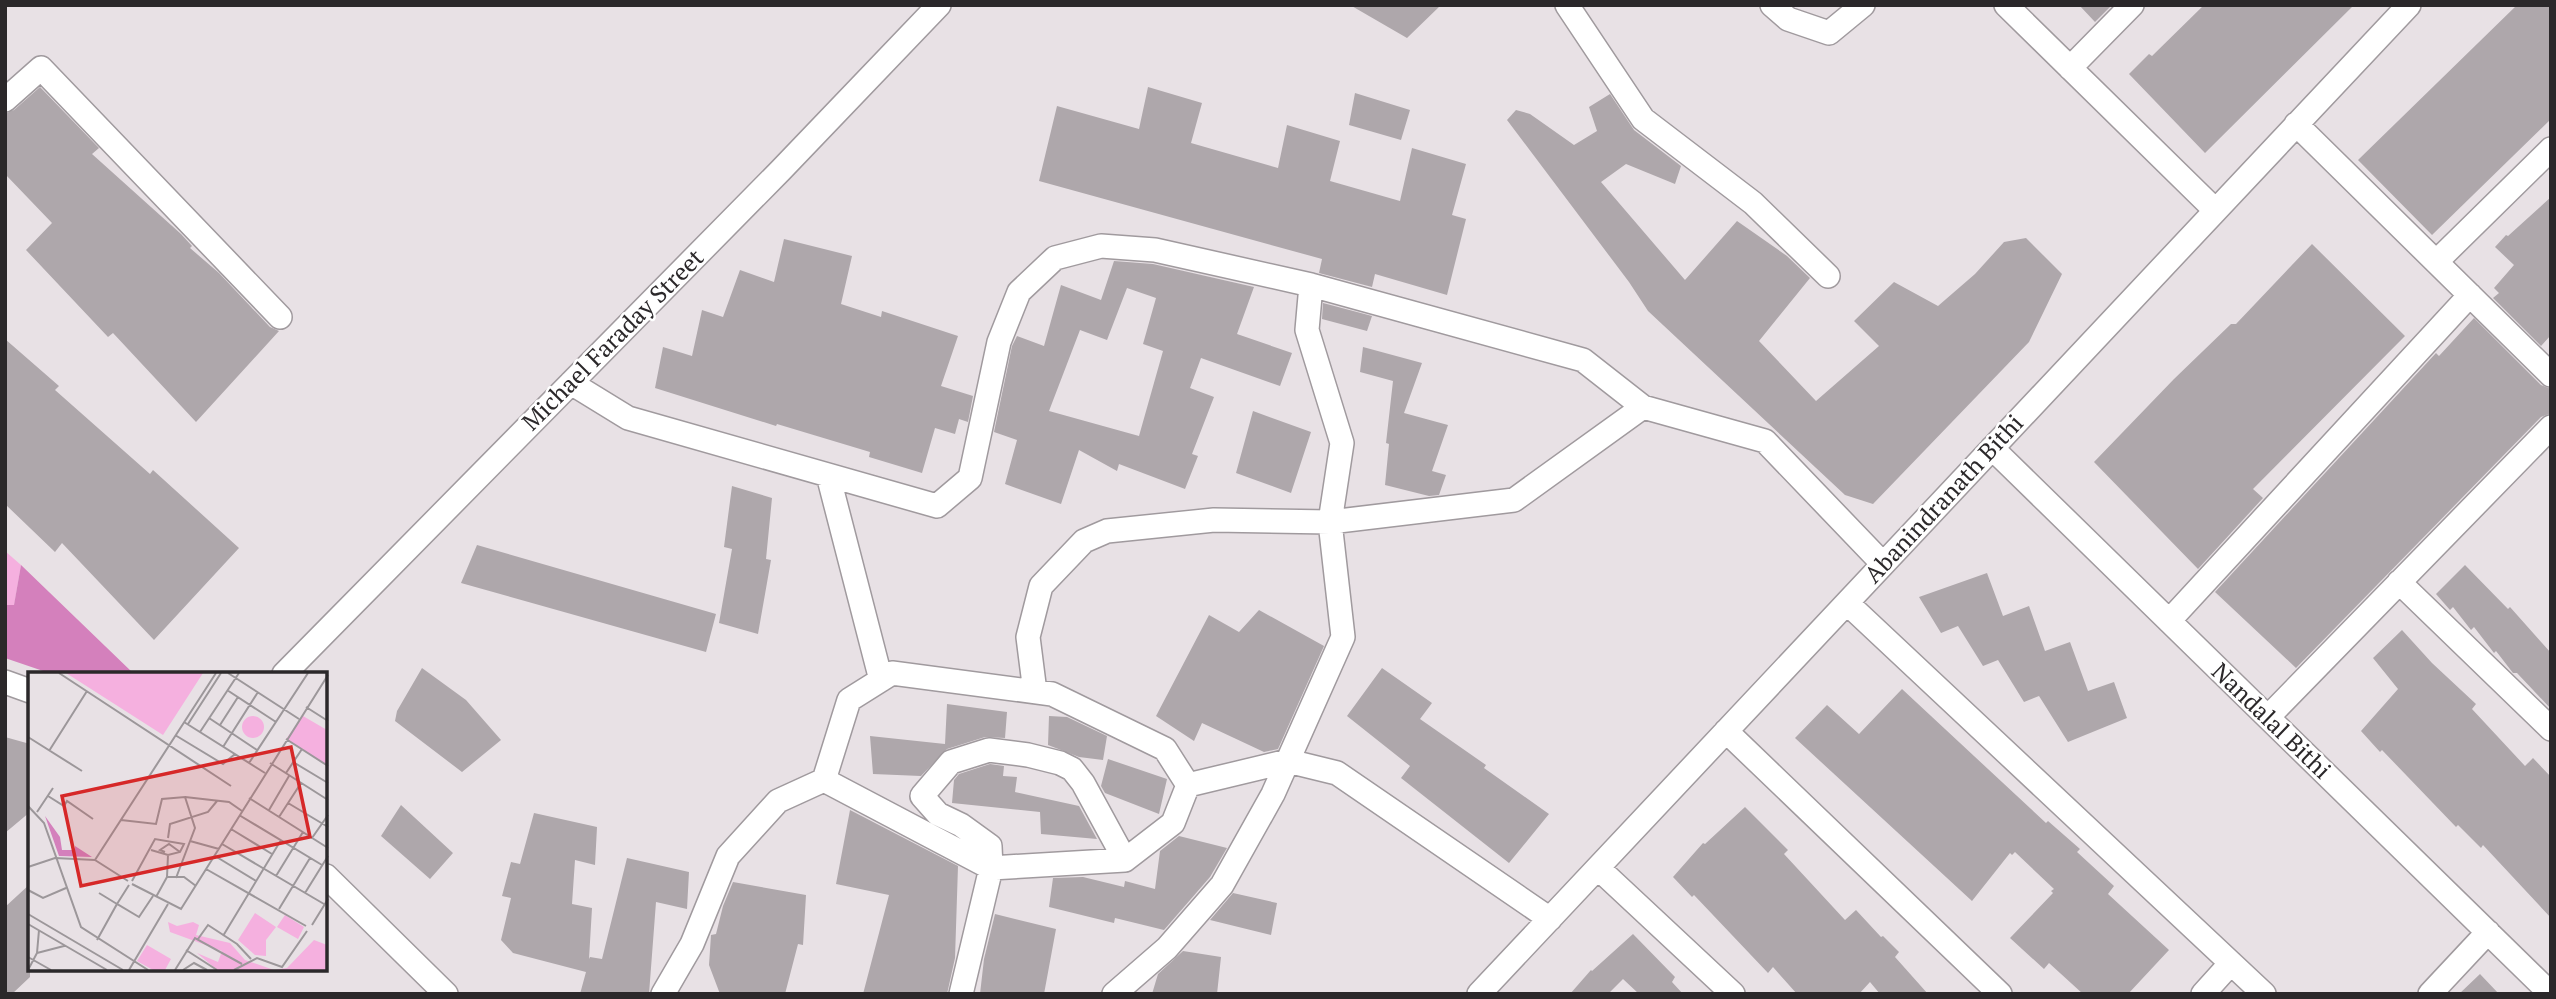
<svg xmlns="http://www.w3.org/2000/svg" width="2556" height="999" viewBox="0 0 2556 999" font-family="'PT Serif',serif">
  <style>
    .green { fill: #f5b0df }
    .forest { fill: #d480bc }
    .building { fill: #aea7ab; fill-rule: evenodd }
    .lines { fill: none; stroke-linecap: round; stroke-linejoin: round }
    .street-casing { stroke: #a09a9e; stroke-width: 26 }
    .street { stroke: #fff; stroke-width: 23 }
    .labels { text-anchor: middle; stroke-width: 5; stroke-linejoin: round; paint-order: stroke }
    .street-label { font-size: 24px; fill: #2b282a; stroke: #fff }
    .inset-road { fill: none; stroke: #9c979a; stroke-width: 2 }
    .view { fill: #d62828; fill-opacity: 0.15; stroke: #d62828; stroke-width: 3.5 }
    .inset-edge { fill: none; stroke: #2b282a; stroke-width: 3.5 }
  </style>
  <rect width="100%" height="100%" fill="#e8e1e5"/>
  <path class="green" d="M 5,551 L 21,565 L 14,606 L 5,605 Z"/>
  <path class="forest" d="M 21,565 L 133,673 L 49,673 L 5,658 L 5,605 L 14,605 Z"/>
  <path class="building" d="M 1350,5 L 1441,5 L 1407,38 Z
    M 2079,5 L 2112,5 L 2095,22 Z
    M 2204,5 L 2354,5 L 2205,153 L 2129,74 L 2149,54 L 2152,56 Z
    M 2517,5 L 2551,5 L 2551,119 L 2432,235 L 2358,160 Z
    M 40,87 L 99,148 L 92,154 L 181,234 L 192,246 L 190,248 L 219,273 L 270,327 L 279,331 L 196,422 L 113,333 L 108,337 L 26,250 L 52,223 L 5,174 L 5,114 L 14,110 Z
    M 1148,87 L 1202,103 L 1191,143 L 1278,168 L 1287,125 L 1340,141 L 1330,181 L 1400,201 L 1412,148 L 1466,164 L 1452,215 L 1466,219 L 1447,295 L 1375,274 L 1372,287 L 1319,273 L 1322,259 L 1039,181 L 1057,106 L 1139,129 Z
    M 1355,93 L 1410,110 L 1401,140 L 1349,125 Z
    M 1610,94 L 1634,130 L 1681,166 L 1675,184 L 1626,164 L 1601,182 L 1685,280 L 1737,221 L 1787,256 L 1810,278 L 1759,341 L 1816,401 L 1879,346 L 1854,321 L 1894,282 L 1938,306 L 1975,274 L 2004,242 L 2026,238 L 2062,274 L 2029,342 L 1873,504 L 1845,495 L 1648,311 L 1629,282 L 1507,120 L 1516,110 L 1530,114 L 1574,145 L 1597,131 L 1589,107 Z
    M 2551,197 L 2551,335 L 2541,346 L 2493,298 L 2499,293 L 2494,288 L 2514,265 L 2495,247 L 2506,235 L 2508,236 Z
    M 784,239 L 852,256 L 841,304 L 881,317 L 882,311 L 958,336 L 941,386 L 973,396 L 968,422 L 959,419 L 955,434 L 935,428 L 922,473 L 869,457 L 870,452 L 777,424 L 776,426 L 655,388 L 663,347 L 692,356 L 702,310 L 723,317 L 740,270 L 774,282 Z
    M 2312,244 L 2405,336 L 2253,489 L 2263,498 L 2198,569 L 2094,462 L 2174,379 L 2231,324 L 2236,324 Z
    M 1114,261 L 1153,264 L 1254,287 L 1237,334 L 1292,353 L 1280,386 L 1201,358 L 1190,388 L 1214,397 L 1192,454 L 1198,456 L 1185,489 L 1119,464 L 1117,471 L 1079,450 L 1061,504 L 1005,484 L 1017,440 L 994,432 L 1012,346 L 1017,336 L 1044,346 L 1061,285 L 1101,300 ZM 1127,288 L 1156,298 L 1143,344 L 1163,351 L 1139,436 L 1049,411 L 1080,330 L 1107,340 Z
    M 1323,303 L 1372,316 L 1367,331 L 1322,319 Z
    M 2474,318 L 2541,385 L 2551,389 L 2551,413 L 2541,417 L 2296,668 L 2215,592 L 2436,353 L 2439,356 Z
    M 5,339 L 59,386 L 55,390 L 150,474 L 153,470 L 239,548 L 154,640 L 62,543 L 55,552 L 5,504 Z
    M 1363,347 L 1422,363 L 1404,413 L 1448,425 L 1432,471 L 1446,475 L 1439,495 L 1429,496 L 1385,485 L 1389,444 L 1386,443 L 1393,381 L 1360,372 Z
    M 1253,411 L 1311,432 L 1291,493 L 1236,473 Z
    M 732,486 L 772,498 L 766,559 L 771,560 L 758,634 L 719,623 L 732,549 L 724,547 Z
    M 477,545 L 716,614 L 706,652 L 461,583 Z
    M 2465,565 L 2508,609 L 2510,607 L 2551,653 L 2551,709 L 2517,673 L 2513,673 L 2496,651 L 2494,653 L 2474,627 L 2471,630 L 2453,607 L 2450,610 L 2436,594 Z
    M 1987,573 L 2003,616 L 2029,606 L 2045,651 L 2070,642 L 2088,691 L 2114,682 L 2127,718 L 2068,742 L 2039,696 L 2024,702 L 1998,660 L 1983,666 L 1958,626 L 1941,633 L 1919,597 Z
    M 1259,610 L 1324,646 L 1278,749 L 1264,752 L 1202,723 L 1194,741 L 1156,716 L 1209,615 L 1239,632 Z
    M 2402,630 L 2432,663 L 2476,704 L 2472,709 L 2525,766 L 2533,758 L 2551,777 L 2551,918 L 2483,845 L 2481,848 L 2458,825 L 2456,827 L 2382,750 L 2380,752 L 2361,731 L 2398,689 L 2373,658 Z
    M 422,668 L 466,700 L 501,740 L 462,772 L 395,721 L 397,711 Z
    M 1382,668 L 1432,703 L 1420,719 L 1486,765 L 1484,768 L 1549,814 L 1509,863 L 1401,778 L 1410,766 L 1347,716 Z
    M 1902,689 L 2046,823 L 2048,821 L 2080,849 L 2077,852 L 2114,886 L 2108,894 L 2169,950 L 2128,994 L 2083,994 L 2049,963 L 2044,969 L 2010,938 L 2053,893 L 2051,891 L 2054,889 L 2015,852 L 2012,855 L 2010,853 L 1972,901 L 1795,738 L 1827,705 L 1859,734 Z
    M 947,704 L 1007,712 L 1005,738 L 985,737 L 947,749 L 921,776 L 873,774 L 870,736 L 945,744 Z
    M 1049,716 L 1067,717 L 1107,736 L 1103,760 L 1079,757 L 1048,745 Z
    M 5,737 L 30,744 L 30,812 L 5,833 Z
    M 1108,759 L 1167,779 L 1159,814 L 1105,793 L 1101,786 Z
    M 990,764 L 1004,766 L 1003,776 L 1017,777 L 1015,792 L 1079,806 L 1097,839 L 1041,834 L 1040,812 L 952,803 L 954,780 L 959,774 Z
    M 401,805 L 453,853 L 430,879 L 381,836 Z
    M 1745,807 L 1788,850 L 1784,854 L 1845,920 L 1856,910 L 1881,937 L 1883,936 L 1899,952 L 1895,957 L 1928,994 L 1880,994 L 1870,982 L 1859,994 L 1797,994 L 1773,967 L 1768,973 L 1694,895 L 1692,897 L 1673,877 L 1703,843 L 1705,844 Z
    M 850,810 L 958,866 L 955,958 L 947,994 L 863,994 L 889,895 L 836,884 Z
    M 534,813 L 597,827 L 595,865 L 575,860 L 572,904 L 592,908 L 589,959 L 590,957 L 602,959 L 627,858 L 689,872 L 687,909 L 656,902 L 649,994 L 580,994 L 586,972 L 513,953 L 501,940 L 511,898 L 502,896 L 511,862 L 520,864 Z
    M 1179,836 L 1227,848 L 1210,877 L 1164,930 L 1115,918 L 1114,923 L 1049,907 L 1053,878 L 1083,877 L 1124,887 L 1125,881 L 1155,889 L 1160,851 Z
    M 733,882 L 806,895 L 803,945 L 798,944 L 785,994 L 720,994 L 709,965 L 711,935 L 716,934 L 723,906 Z
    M 30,884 L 30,977 L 12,994 L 5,994 L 5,907 Z
    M 1233,893 L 1277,903 L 1271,935 L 1210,920 Z
    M 995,914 L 1056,929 L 1044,994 L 980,994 L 984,959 Z
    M 1633,934 L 1675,977 L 1672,982 L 1683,994 L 1639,994 L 1623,979 L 1608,994 L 1570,994 L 1591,970 L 1592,971 Z
    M 1183,951 L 1221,957 L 1217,994 L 1152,994 L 1158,974 Z
    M 2480,974 L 2499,994 L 2459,994 Z"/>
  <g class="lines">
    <g class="street-casing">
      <path id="street" d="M 1567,5 L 1643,119 L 1753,203 L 1828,276
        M 1772,5 L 1788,19 L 1829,33 L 1863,5
        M 2006,5 L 2215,210
        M 2070,68 L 2132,5
        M 5,100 L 41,68 L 280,317
        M 2296,124 L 2551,375
        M 2436,262 L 2551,149
        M 1311,285 L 1583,360 L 1643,407 L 1765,441 L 1883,564
        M 571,383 L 628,418 L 937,506 L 970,478 L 999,342 L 1019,292 L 1055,258 L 1101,246 L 1155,250 L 1311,285 L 1307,330 L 1342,443 L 1330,522 L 1343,637 L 1273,794 L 1222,885 L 1167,948 L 1114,994
        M 1992,448 L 2551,994
        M 828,475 L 881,680
        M 2399,582 L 2551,729
        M 1847,603 L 2264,994
        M 2169,621 L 2470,295
        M 284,674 L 781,170 L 939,5
        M 5,682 L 30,691
        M 1035,692 L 1028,637 L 1041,586 L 1084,541 L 1107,531 L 1214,520 L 1330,522 L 1514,500 L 1643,407
        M 2268,717 L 2551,427
        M 1726,731 L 2000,994
        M 1188,785 L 1288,761 L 1337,773 L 1550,919
        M 1598,868 L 1733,994
        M 326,876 L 446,994
        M 663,994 L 692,944 L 728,856 L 778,801 L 824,780 L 849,700 L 892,673 L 1052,694 L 1165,749 L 1188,785 L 1173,823 L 1125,860 L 991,868 L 824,780
        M 961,994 L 991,868 L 990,846 L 961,825 L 938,814 L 922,796 L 951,762 L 989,750 L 1028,755 L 1060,763 L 1072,769 L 1083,783 L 1125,860
        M 1479,994 L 2409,5
        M 2203,994 L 2231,963
        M 2430,994 L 2488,932"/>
    </g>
    <use href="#street" class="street"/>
  </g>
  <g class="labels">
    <g class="street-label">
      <text transform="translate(613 340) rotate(-45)" y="8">Michael Faraday Street</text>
      <text transform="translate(1944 499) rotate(-47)" y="8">Abanindranath Bithi</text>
      <text transform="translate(2271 721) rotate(44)" y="8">Nandalal Bithi</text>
    </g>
  </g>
  <g transform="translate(28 672)">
    <rect width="299" height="299" fill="#e8e1e5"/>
    <path d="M 38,1 L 175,1 L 135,63 ZM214 55a11 11 0 1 1 22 0a11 11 0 1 1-22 0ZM 275,44 L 299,58 L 299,94 L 258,67 ZM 227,241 L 248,255 L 238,268 L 238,284 L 227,283 L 210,268 ZM 257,243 L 276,255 L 270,267 L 249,255 ZM 140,250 L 149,254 L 165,250 L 171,253 L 168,263 L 202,271 L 217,288 L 246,298 L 259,296 L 286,268 L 299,273 L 299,298 L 189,298 L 169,281 L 190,290 L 194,279 L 142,260 ZM 119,273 L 143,287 L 137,298 L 125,298 L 109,289 Z" fill="#f5b0df"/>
    <path d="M 17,144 L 32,165 L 34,178 L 47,178 L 47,174 L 64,185 L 31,184 Z" fill="#d480bc"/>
    <path class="inset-road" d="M 31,1 L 203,114M 200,1 L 271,47M 199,18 L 248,50M 278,35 L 300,49M 181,46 L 229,78M 156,50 L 237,101M 160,52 L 193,1M 192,53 L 210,25M 172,60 L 211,1M 147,63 L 195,92 L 207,82M 0,65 L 54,99M 258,67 L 300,94M 195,75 L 230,20M 21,79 L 59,19M 265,90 L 300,111M 221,91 L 280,1M 242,91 L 300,128M 258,101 L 274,77M 20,124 L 36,134 L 39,129 L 65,147M 157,125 L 201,130 L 214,139M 221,126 L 300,176M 260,131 L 300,155M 0,134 L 16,151 L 53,255 L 120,298M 241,138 L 261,104M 9,140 L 25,116M 211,143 L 294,193M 251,145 L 273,111M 93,148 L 128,152 L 134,127 L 157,125 L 167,156 L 148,206M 203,157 L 244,182M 140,166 L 142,152 L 180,140 L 189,129M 284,166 L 300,143M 162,169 L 191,177M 194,172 L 296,232M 137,180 L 132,178 L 141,172 L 152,180M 187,184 L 228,209M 0,195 L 27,186 L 67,188M 178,197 L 278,254M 248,204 L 275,160M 139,205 L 156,205 L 168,214M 100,209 L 67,188 L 188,1M 104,209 L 127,167 L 156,172 L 152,180 L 140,183 L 123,178M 104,212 L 153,237 L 300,3M 0,218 L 15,226 L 38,216M 71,221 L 89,232 L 101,213M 277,221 L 300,184M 128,225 L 139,205 L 140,183M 251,237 L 282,186M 0,242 L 95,298M 0,252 L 79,298M 284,253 L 300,227M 195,264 L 253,168M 170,267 L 180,253 L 209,272 L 223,287M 69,268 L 89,232 L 111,245 L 125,224M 158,278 L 189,298M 9,281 L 36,274M 0,285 L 23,298M 0,298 L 9,281 L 11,258M 101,298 L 140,232M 147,298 L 167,266 L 214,292M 155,298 L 166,291 L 179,298M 206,298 L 229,286 L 254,295 L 279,259"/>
    <path class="view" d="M 263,75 L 282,165 L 53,214 L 34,124 Z"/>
    <rect width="299" height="299" class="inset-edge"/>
  </g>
  <rect width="2556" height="999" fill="none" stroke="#2b282a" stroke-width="14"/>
</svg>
